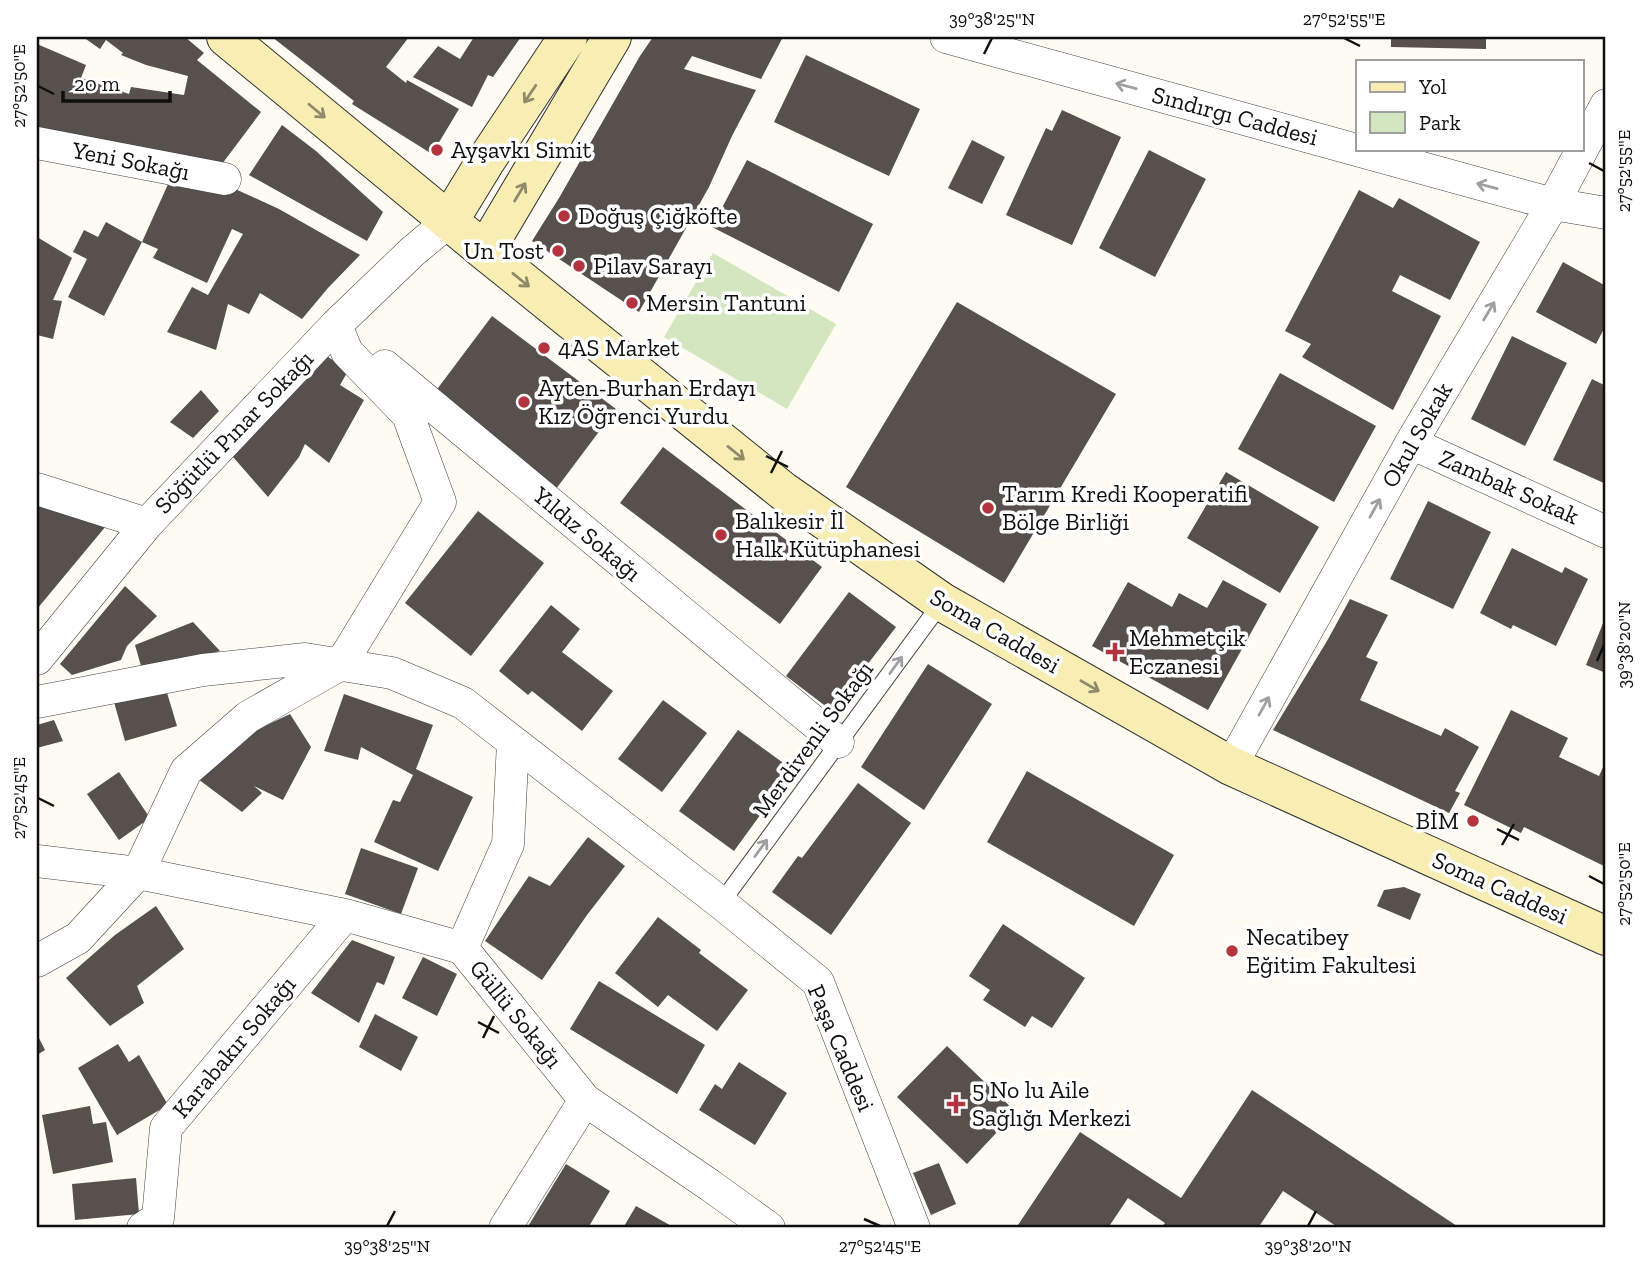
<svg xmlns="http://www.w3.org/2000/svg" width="1643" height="1265" viewBox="0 0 1643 1265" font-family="'Zilla Slab',serif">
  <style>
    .green { fill: #d4e6bf }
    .building { fill: #57504d }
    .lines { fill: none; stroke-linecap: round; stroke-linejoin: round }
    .service-casing { stroke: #424242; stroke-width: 18 }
    .minor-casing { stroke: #424242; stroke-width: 33 }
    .secondary-casing { stroke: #313131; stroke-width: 40 }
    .service { stroke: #fff; stroke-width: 16 }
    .minor { stroke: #fff; stroke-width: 32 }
    .secondary { stroke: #f8eeb4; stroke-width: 38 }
    .oneway { stroke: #9f9f9f }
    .oneway2 { stroke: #8f8a6a }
    .ticks { fill: none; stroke: #0f0f0f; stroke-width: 2.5 }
    .poi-dot { fill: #b3343e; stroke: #fff; stroke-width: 2.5 }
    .labels { text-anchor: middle; stroke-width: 7; stroke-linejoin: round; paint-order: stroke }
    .street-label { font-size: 24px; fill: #0f0f0f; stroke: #fff }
    .poi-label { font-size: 24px; fill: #0f0f0f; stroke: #fff; text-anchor: start }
    .neatline { fill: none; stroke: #0f0f0f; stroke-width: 2.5 }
    .ticks-label { font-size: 18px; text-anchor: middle; fill: #0f0f0f }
  </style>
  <rect width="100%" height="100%" fill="#fefbf3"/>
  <path class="green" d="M 713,253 L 836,324 L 787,409 L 664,337 Z"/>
  <path class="building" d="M 83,37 L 185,37 L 204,53 L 197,60 L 261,112 L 219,168 L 115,142 L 37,127 L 37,44 L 86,65 L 81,78 L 129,94 L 131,87 L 184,95 L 188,76 L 146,65 L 121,55 L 123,53 L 106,40 L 100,49 Z
    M 272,37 L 409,37 L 386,67 L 406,83 L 407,80 L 459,109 L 432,154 L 352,104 L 354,101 Z
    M 474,37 L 521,37 L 493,77 L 488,75 L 472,107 L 413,77 L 438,46 L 460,59 Z
    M 653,37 L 783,37 L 761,79 L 692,56 L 684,69 L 756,90 L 732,136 L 709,187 L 639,312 L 532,241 L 559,198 L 640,56 Z
    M 1391,37 L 1486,37 L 1486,49 L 1391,47 Z
    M 806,55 L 920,109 L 889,176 L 774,122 Z
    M 1062,110 L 1121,137 L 1072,245 L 1006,215 L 1046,128 L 1052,131 Z
    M 282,125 L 316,151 L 383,212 L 367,241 L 249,175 Z
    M 972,140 L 1005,157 L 982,204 L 948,188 Z
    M 1149,150 L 1206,179 L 1155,277 L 1099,248 Z
    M 747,160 L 873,224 L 839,292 L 712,227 Z
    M 169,182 L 233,188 L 279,209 L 360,255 L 328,288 L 302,319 L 260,293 L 249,314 L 228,304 L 216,350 L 167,332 L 192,287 L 208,295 L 243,234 L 232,229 L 207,283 L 153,258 L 158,249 L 142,242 Z
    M 1359,190 L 1393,208 L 1399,198 L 1480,242 L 1450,300 L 1400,275 L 1392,291 L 1441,316 L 1393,410 L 1302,357 L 1311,344 L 1285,331 Z
    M 106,222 L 142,242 L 104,316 L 68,297 L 87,259 L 73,252 L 84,230 L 98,237 Z
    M 37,237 L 72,258 L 53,300 L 62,301 L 53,339 L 37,335 Z
    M 1563,262 L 1606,286 L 1606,325 L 1596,344 L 1536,312 Z
    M 957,302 L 1116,394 L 1004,583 L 846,487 Z
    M 492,316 L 616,409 L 556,489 L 432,396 Z
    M 1512,336 L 1567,363 L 1525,446 L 1471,419 Z
    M 324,354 L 348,371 L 340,385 L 364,400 L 329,463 L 305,444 L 299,457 L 268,497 L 233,457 Z
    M 1280,373 L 1376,426 L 1334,502 L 1238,449 Z
    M 1592,379 L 1606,386 L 1606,484 L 1553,460 Z
    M 201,390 L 219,411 L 193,438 L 170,422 Z
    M 663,447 L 822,567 L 780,624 L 620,503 Z
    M 1226,472 L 1319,527 L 1280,593 L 1187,538 Z
    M 1428,501 L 1491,532 L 1453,609 L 1390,579 Z
    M 37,504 L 106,526 L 37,609 Z
    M 478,511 L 544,563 L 471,656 L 405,603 Z
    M 1512,548 L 1562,573 L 1565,567 L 1588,579 L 1556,646 L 1513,625 L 1511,629 L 1480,613 Z
    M 1223,580 L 1267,604 L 1208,710 L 1092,646 L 1128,582 L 1172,607 L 1179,593 L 1207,608 Z
    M 125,586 L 157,616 L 127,646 L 121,660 L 72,675 L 60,664 Z
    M 849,592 L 896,627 L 832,711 L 786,676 Z
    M 1350,599 L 1388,615 L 1366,657 L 1378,662 L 1360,700 L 1441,736 L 1445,728 L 1479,747 L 1455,791 L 1460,793 L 1449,813 L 1273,730 L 1327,641 Z
    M 551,605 L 580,629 L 562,652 L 613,691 L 582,731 L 532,691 L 528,695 L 499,671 Z
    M 1606,616 L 1606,673 L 1586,665 Z
    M 193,622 L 220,651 L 143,673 L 135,645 Z
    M 928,664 L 992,704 L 924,810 L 861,767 Z
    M 165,686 L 177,726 L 125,741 L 114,702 Z
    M 344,694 L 433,725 L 416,769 L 473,797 L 438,871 L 374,842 L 393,800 L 400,802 L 413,775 L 361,747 L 358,760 L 324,751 Z
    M 663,700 L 707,733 L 662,792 L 618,759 Z
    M 1511,710 L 1568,738 L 1559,757 L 1599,776 L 1606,761 L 1606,867 L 1524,827 L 1521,833 L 1464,805 Z
    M 290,714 L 311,747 L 283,800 L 254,786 L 262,793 L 242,812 L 198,779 L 254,731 Z
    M 54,720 L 63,741 L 37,748 L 37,725 Z
    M 738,730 L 793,770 L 734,851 L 679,811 Z
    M 1027,771 L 1174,855 L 1134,926 L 987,842 Z
    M 119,772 L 150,818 L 119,840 L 87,794 Z
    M 858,783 L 911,823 L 831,935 L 772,892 L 798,856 L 802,858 Z
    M 588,837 L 625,866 L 587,915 L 542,980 L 485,941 L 529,876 L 550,886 Z
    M 361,848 L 418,868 L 401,914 L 345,894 Z
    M 1404,887 L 1421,894 L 1410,920 L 1377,906 L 1384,890 Z
    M 156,906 L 184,949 L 137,986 L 144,1003 L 110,1026 L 66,978 L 115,935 Z
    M 658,917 L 701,950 L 699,953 L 748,990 L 717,1031 L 668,995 L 658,1007 L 615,973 Z
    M 1003,924 L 1085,978 L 1052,1028 L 1032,1016 L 1025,1027 L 983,1000 L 990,990 L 969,976 Z
    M 352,940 L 395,957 L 384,985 L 377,982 L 359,1023 L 311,993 Z
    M 423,957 L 457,974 L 437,1016 L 402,998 Z
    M 599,981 L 705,1045 L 677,1094 L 570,1029 Z
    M 375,1014 L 418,1037 L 401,1071 L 359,1047 Z
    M 37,1034 L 45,1050 L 37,1055 Z
    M 118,1044 L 129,1062 L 139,1055 L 168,1105 L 117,1135 L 78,1068 Z
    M 947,1046 L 1016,1112 L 967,1164 L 897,1097 Z
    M 739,1062 L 787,1093 L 755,1145 L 699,1110 L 715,1084 L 722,1089 Z
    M 1252,1090 L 1460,1228 L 1339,1228 L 1283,1191 L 1258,1228 L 1161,1228 L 1165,1223 L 1128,1198 L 1108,1228 L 1016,1228 L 1080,1132 L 1181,1198 Z
    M 90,1106 L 93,1124 L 106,1122 L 113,1162 L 53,1174 L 42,1115 Z
    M 939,1163 L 956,1204 L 931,1215 L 913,1173 Z
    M 566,1164 L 610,1191 L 588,1228 L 527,1228 Z
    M 136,1178 L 139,1214 L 75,1220 L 72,1184 Z
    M 636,1206 L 675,1228 L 623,1228 Z"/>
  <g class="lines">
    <g class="service-casing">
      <path id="service" d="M 721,903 L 942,602"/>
    </g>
    <g class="minor-casing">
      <path id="minor" d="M 946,37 L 1553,204 L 1606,213
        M 37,143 L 225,179
        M 385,366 L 838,742
        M 1411,443 L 1606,532
        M 37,489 L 147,524
        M 37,659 L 147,524 L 336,325 L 412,252 L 449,221
        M 37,702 L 203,670 L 305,659 L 392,673 L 463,703 L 721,903 L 818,982 L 914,1228
        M 1231,766 L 1411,443 L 1553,204 L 1606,105
        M 37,861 L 138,873 L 345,915 L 462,948 L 585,1100 L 711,1186 L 769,1228
        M 462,948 L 508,844 L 513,742
        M 37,961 L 78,938 L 138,873 L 186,771 L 248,717 L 341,664 L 440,502 L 408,415 L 347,352 L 336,325
        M 143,1228 L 158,1218 L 166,1128 L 345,915
        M 505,1228 L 585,1100"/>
    </g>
    <g class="secondary-casing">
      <path id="secondary" d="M 226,37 L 485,251 L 783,491 L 942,602 L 1231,766 L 1606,936
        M 449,221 L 485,162 L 568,37
        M 485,251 L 612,37"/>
    </g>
    <use href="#service" class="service"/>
    <use href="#minor" class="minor"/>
    <use href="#secondary" class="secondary"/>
  </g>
  <defs><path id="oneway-shaft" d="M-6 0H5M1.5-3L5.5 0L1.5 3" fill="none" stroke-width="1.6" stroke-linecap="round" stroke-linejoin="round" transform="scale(1.75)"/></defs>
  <g class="oneway">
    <use href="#oneway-shaft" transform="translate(1126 86) rotate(-165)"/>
    <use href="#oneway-shaft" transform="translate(1487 186) rotate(-165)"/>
    <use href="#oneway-shaft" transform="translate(1489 311) rotate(-59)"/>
    <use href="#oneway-shaft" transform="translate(1375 508) rotate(-61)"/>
    <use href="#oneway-shaft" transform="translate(896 665) rotate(-54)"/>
    <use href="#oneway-shaft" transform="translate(1264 706) rotate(-61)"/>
    <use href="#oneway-shaft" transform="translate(761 848) rotate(-54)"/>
  </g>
  <g class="oneway2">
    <use href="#oneway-shaft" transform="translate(530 94) rotate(124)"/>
    <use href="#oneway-shaft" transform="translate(317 111) rotate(40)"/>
    <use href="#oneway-shaft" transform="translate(520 192) rotate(-59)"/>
    <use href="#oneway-shaft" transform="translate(521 280) rotate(39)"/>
    <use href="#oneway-shaft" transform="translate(736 453) rotate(39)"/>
    <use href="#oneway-shaft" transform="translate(1090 686) rotate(30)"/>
  </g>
  <path class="ticks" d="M 1344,38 L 1360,46M 984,54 L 992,38M 38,86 L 54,94M 1589,163 L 1604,171M 766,456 L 788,467M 771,473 L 782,451M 1597,661 L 1604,645M 38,798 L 54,806M 1497,829 L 1519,840M 1502,845 L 1514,824M 1589,876 L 1604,884M 478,1022 L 499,1033M 483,1038 L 494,1016M 864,1219 L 880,1226M 387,1226 L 395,1211M 1308,1226 L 1316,1211"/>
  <g class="poi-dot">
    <circle cx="437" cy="150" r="7"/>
    <circle cx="564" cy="216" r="7"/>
    <circle cx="558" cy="251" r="7"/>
    <circle cx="579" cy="266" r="7"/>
    <circle cx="632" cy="303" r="7"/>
    <circle cx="544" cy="348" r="7"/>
    <circle cx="524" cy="402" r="7"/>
    <circle cx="988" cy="508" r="7"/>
    <circle cx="721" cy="535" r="7"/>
    <path d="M1111.5 641.5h7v7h7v7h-7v7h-7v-7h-7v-7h7z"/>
    <circle cx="1473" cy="821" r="7"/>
    <circle cx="1232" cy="951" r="7"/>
    <path d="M952.5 1093.5h7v7h7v7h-7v7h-7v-7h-7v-7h7z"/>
  </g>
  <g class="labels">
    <g class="street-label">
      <text transform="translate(1235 116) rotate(15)" y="8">Sındırgı Caddesi</text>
      <text transform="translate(131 161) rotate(11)" y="8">Yeni Sokağı</text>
      <text transform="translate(234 432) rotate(-46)" y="8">Söğütlü Pınar Sokağı</text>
      <text transform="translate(1417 435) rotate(-60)" y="8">Okul Sokak</text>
      <text transform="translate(1509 487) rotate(24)" y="8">Zambak Sokak</text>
      <text transform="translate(587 534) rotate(40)" y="8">Yıldız Sokağı</text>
      <text transform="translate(995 631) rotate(30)" y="8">Soma Caddesi</text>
      <text transform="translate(813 739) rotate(-54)" y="8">Merdivenli Sokağı</text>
      <text transform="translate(1500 888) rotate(24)" y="8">Soma Caddesi</text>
      <text transform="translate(516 1014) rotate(51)" y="8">Güllü Sokağı</text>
      <text transform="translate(234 1047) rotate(-50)" y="8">Karabakır Sokağı</text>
      <text transform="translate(841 1048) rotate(67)" y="8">Paşa Caddesi</text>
    </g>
    <g class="poi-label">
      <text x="451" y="158">Ayşavkı Simit</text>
      <text x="578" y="224">Doğuş Çiğköfte</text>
      <text x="544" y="259" text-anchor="end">Un Tost</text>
      <text x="593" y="274">Pilav Sarayı</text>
      <text x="646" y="311">Mersin Tantuni</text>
      <text x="558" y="356">4AS Market</text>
      <text x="538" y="396">Ayten-Burhan Erdayı<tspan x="538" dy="28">Kız Öğrenci Yurdu</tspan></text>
      <text x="1002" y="502">Tarım Kredi Kooperatifi<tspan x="1002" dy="28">Bölge Birliği</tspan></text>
      <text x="735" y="529">Balıkesir İl<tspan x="735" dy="28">Halk Kütüphanesi</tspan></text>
      <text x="1129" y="646">Mehmetçik<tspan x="1129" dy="28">Eczanesi</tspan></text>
      <text x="1459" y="829" text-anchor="end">BİM</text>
      <text x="1246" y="945">Necatibey<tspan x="1246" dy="28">Eğitim Fakultesi</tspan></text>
      <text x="972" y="1098">5 No lu Aile<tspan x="972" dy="28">Sağlığı Merkezi</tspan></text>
    </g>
  </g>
  <rect width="1643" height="1265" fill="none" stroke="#ffffff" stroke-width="77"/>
  <rect x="1356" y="60" width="228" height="91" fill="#ffffff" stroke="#9f9f9f" stroke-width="2"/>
  <rect x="1370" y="82" width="35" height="10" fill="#f8eeb4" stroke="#9f9f9f" stroke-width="2"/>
  <text x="1419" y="94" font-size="21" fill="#0f0f0f">Yol</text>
  <rect x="1370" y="112" width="35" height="21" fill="#d4e6bf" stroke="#9f9f9f" stroke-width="2"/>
  <text x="1419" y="130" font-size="21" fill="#0f0f0f">Park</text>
  <path d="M63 91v10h107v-10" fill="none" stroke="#0f0f0f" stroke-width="3.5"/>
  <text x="74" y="91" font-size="21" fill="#0f0f0f" stroke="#ffffff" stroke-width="5" paint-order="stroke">20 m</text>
  <rect x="38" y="38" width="1566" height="1188" class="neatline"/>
  <g class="ticks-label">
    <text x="992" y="25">39°38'25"N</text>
    <text x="1344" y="25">27°52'55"E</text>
    <text transform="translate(19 86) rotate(-90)" y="6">27°52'50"E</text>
    <text transform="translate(1624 171) rotate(-90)" y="6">27°52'55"E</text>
    <text transform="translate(1624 645) rotate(-90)" y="6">39°38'20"N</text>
    <text transform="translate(19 798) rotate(-90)" y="6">27°52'45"E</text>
    <text transform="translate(1624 884) rotate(-90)" y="6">27°52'50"E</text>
    <text x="387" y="1252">39°38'25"N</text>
    <text x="880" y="1252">27°52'45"E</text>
    <text x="1308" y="1252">39°38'20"N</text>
  </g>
</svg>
